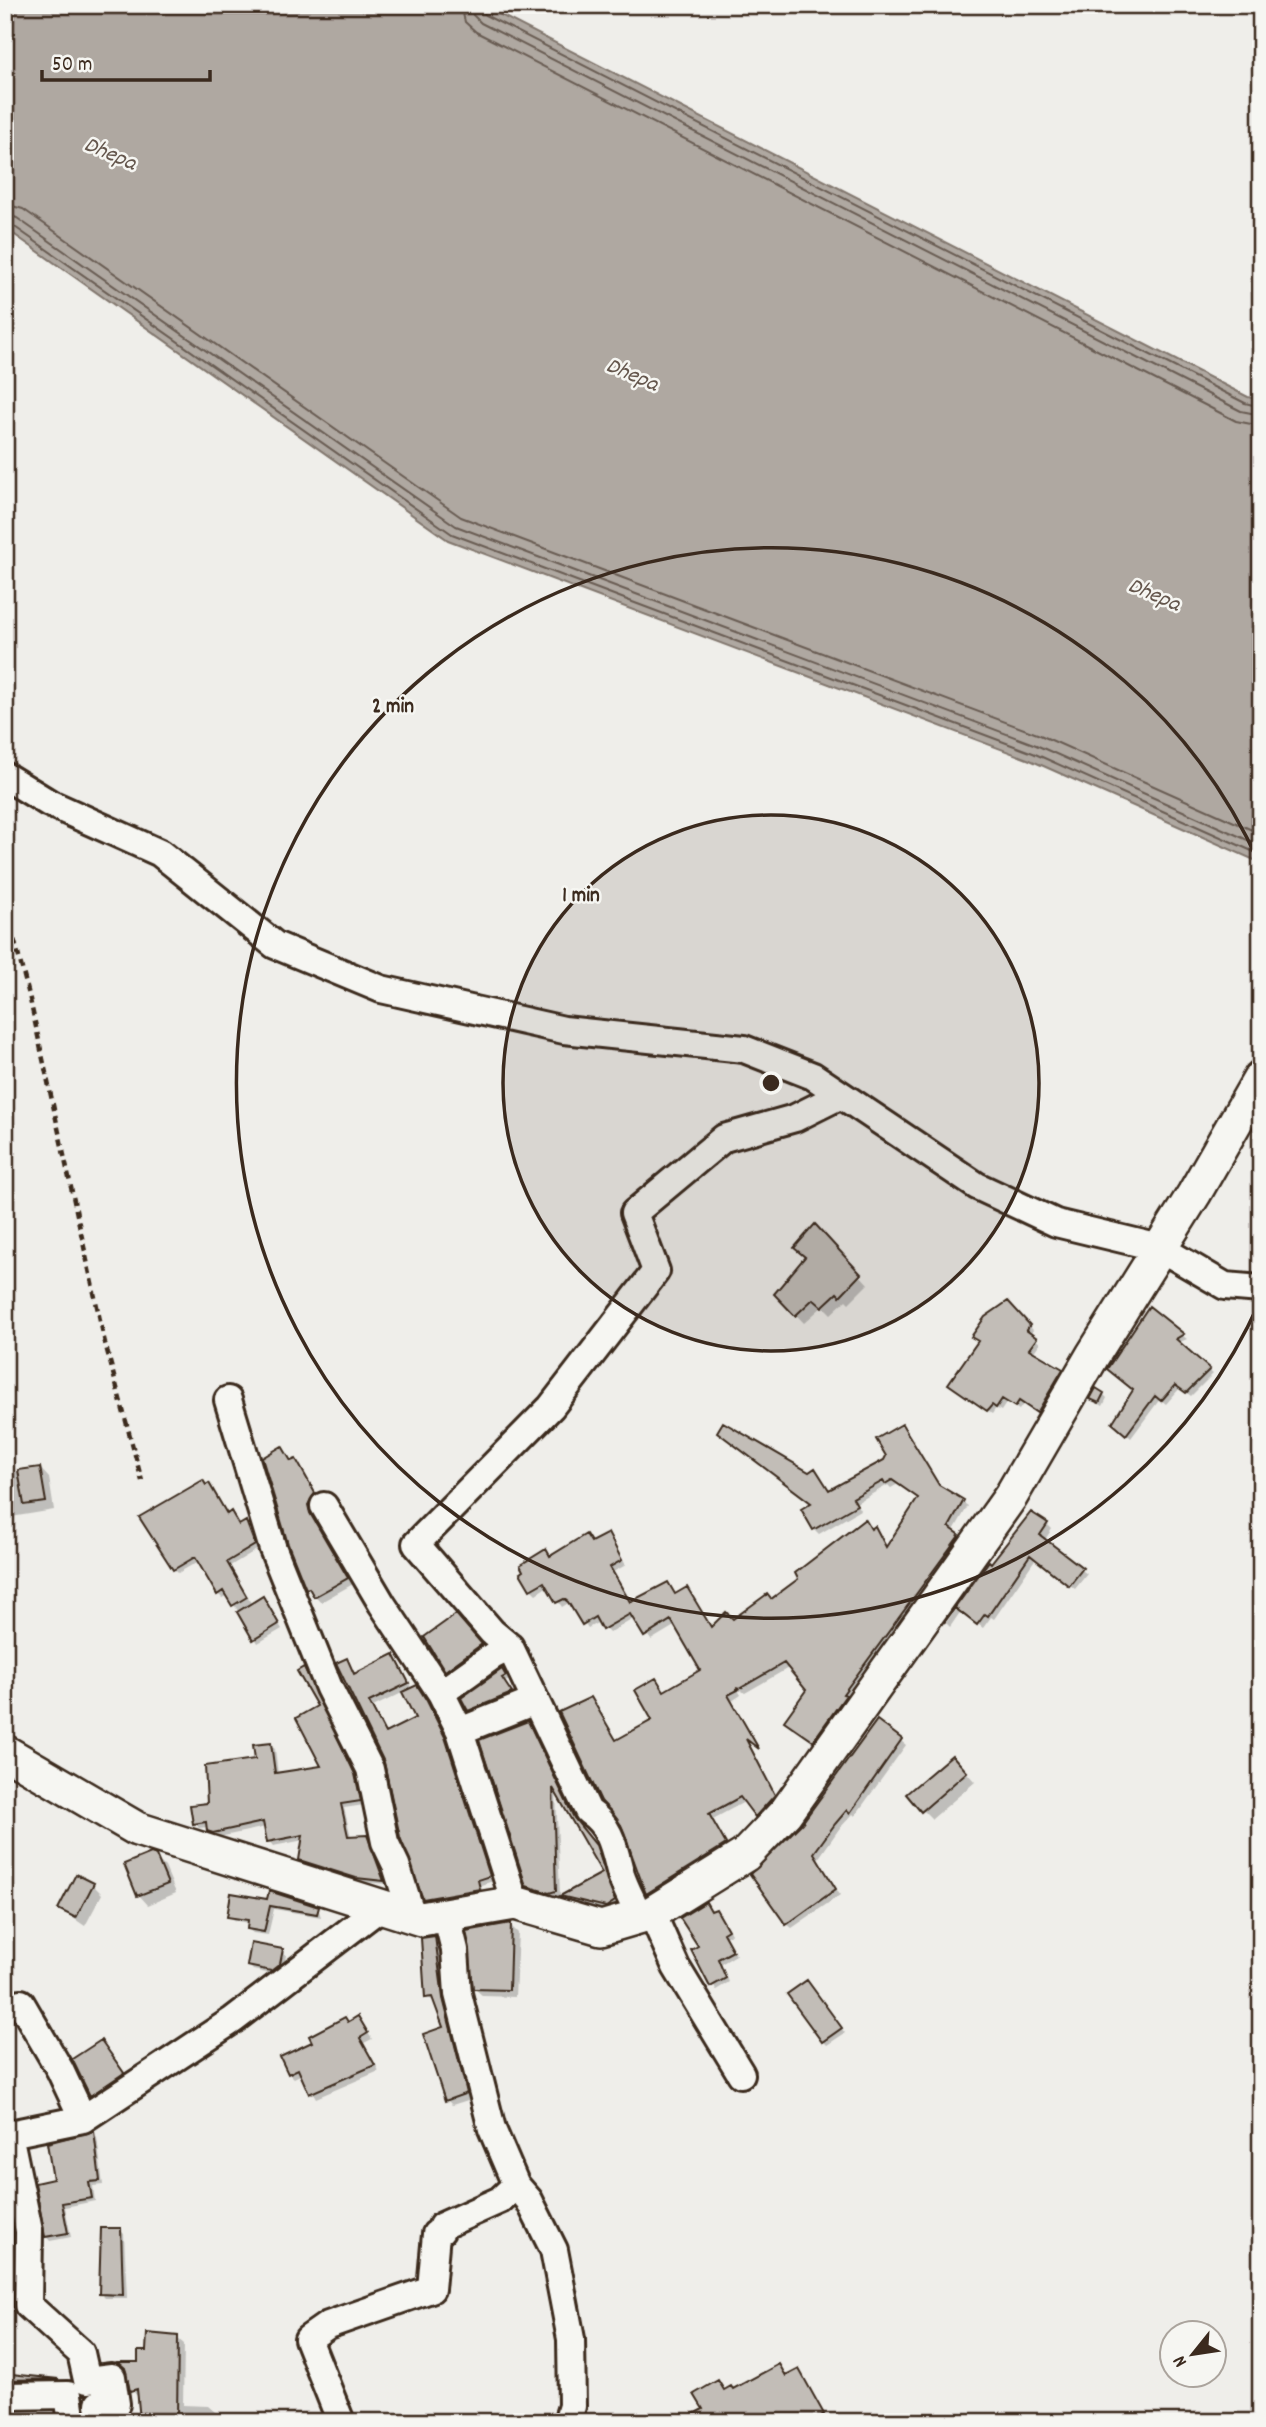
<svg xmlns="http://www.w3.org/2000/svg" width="1266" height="2427" viewBox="0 0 1266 2427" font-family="Dekko,sans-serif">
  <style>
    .water { fill: #afa8a1; stroke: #81766d; stroke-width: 2 }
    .shadow { fill: #0003; fill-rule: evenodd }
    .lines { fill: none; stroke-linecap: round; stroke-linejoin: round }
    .shore { stroke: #695c52; stroke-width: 2 }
    .building { fill: #c2bdb7; stroke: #3b2a1e; stroke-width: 2 }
    .minor-casing { stroke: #3b2a1e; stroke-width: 32 }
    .tertiary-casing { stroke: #3b2a1e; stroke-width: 38 }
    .path { stroke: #3b2a1e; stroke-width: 4.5; stroke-dasharray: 7 5; stroke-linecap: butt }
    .minor { stroke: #f6f6f2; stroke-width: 26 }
    .tertiary { stroke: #f6f6f2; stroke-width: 33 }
    .ring { fill: none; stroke: #3b2a1e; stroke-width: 3.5 }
    .labels { text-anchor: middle; stroke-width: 5; stroke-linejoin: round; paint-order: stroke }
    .water-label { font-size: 23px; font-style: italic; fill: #64564c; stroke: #f6f6f2 }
    .centre { fill: #3b2a1e; stroke: #f6f6f2; stroke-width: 3.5 }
    .ring-label { font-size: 21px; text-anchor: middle; font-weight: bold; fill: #3b2a1e; stroke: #f6f6f2; stroke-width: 5; stroke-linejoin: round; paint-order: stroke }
  </style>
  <rect width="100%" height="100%" fill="#efeeea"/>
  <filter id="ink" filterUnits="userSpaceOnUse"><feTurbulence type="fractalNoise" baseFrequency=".0143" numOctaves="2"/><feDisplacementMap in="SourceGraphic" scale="14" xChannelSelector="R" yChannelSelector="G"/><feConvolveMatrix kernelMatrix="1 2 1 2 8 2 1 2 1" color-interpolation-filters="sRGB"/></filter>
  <g filter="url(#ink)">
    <path class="water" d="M 5,5 L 481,5 L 1248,397 L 1261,400 L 1261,863 L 1030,760 L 448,540 L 5,228 Z"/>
    <path class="shadow" d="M 823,1234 L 868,1284 L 849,1303 L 846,1300 L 831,1314 L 823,1306 L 804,1323 L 776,1294 Z
      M 1008,1304 L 1033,1330 L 1030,1335 L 1040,1343 L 1033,1353 L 1066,1374 L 1042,1416 L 1024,1403 L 1019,1410 L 1007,1402 L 1001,1411 L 996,1408 L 992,1414 L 955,1388 Z
      M 1149,1309 L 1187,1339 L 1178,1343 L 1213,1374 L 1191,1396 L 1180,1388 L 1166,1404 L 1160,1399 L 1131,1438 L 1114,1422 L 1135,1390 Z
      M 1103,1394 L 1107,1398 L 1103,1406 L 1092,1399 Z
      M 902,1426 L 941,1488 L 968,1506 L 953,1532 L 963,1541 L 818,1744 L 791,1726 L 808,1690 L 790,1667 L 745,1693 L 737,1688 L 741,1695 L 732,1701 L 760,1749 L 747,1739 L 779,1800 L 760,1820 L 746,1801 L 713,1819 L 730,1849 L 652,1898 L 648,1893 L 623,1824 L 591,1699 L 617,1742 L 654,1721 L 656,1680 L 665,1692 L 703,1671 L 676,1625 L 651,1640 L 635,1618 L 609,1633 L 599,1622 L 588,1628 L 570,1602 L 562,1607 L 548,1586 L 536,1594 L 531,1589 L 546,1551 L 551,1557 L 608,1536 L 626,1565 L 613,1572 L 631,1604 L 667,1584 L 676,1596 L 687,1589 L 712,1629 L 771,1601 L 865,1521 L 879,1533 L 888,1548 L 920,1499 L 898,1484 L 891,1488 L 888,1485 L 856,1503 L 860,1510 L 819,1534 L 814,1529 L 809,1474 L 815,1470 L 830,1491 L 885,1461 Z
      M 282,1448 L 293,1463 L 301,1467 L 320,1500 L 313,1512 L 315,1521 L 353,1584 L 321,1602 L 308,1588 Z
      M 40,1468 L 49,1478 L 54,1510 L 5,1518 L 5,1474 Z
      M 231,1514 L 240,1527 L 246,1523 L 250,1527 L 258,1549 L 230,1566 L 252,1605 L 263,1599 L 282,1629 L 258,1643 L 228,1595 L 222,1598 L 218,1594 L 199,1561 L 178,1573 L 174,1569 Z
      M 1047,1524 L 1052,1529 L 1044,1541 L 1087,1574 L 1075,1589 L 1036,1558 L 994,1619 L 991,1617 L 983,1628 L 961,1611 L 950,1627 L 946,1623 L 989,1563 L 991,1565 Z
      M 455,1616 L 485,1649 L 450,1674 L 446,1670 Z
      M 394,1656 L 412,1689 L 421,1691 L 431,1707 L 449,1743 L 493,1881 L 481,1885 L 483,1894 L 429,1903 L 425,1898 L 386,1762 L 346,1660 L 356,1675 ZM 404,1692 L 417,1719 L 386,1734 L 373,1707 Z
      M 303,1669 L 359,1780 L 364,1805 L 344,1808 L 351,1837 L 367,1837 L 371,1841 L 387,1884 L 361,1882 L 305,1864 L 301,1859 L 304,1840 L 273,1846 L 269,1841 L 266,1827 L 219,1837 L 208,1827 L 199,1828 L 195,1823 L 209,1804 L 270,1745 L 275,1749 L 278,1774 L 324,1768 L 319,1707 Z
      M 502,1671 L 509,1680 L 505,1682 L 514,1698 L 473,1714 L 469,1710 Z
      M 877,1722 L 906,1745 L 855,1816 L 853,1814 L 839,1829 L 818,1859 L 840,1895 L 792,1928 L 787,1924 L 803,1824 Z
      M 527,1723 L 578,1824 L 597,1846 L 618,1906 L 606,1912 L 563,1897 L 604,1874 L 556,1791 L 560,1896 L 533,1890 L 528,1885 Z
      M 961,1766 L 975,1782 L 932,1819 L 923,1810 Z
      M 155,1857 L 165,1867 L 176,1893 L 148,1905 L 139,1895 L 126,1865 Z
      M 93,1885 L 102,1894 L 85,1926 L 60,1909 Z
      M 232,1895 L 318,1908 L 321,1917 L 274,1909 L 268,1935 L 253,1933 L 248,1929 L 249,1923 L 233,1920 L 229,1916 Z
      M 706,1904 L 712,1913 L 716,1911 L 720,1915 L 731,1934 L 725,1937 L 736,1955 L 721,1964 L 729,1982 L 716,1990 L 700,1947 Z
      M 510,1925 L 518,1933 L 515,1997 L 483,1996 L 475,1989 Z
      M 435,1938 L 440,1943 L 447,2004 L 471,2099 L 452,2105 L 447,2100 L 446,2028 L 436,2002 L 426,1997 Z
      M 282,1951 L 286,1955 L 284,1968 L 275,1975 L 253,1970 L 249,1966 Z
      M 811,1986 L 845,2033 L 827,2045 L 823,2041 Z
      M 358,2018 L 372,2039 L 364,2043 L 379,2071 L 316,2098 L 302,2074 L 294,2078 L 289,2073 Z
      M 111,2053 L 130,2080 L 97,2101 L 91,2095 Z
      M 93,2133 L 97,2137 L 103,2185 L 93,2186 L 95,2201 L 65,2207 L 71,2237 L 50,2241 L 46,2236 L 55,2181 Z
      M 5,2178 L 18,2239 L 17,2286 L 14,2287 L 8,2277 L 5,2278 Z
      M 120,2230 L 124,2234 L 127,2298 L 105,2298 L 101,2294 Z
      M 177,2338 L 184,2344 L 183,2405 L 208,2406 L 215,2412 L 215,2422 L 142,2420 L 138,2397 L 132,2390 L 140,2364 L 148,2353 Z
      M 779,2366 L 787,2377 L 799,2371 L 803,2376 L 827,2419 L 822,2422 L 682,2422 L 705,2410 L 718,2382 L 725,2391 L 733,2391 Z
      M 7,2375 L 59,2381 L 60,2383 L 11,2384 Z"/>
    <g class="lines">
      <path class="shore" d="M 461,5 L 465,22 L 476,32 L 1236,421 L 1261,426
        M 471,5 L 473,15 L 481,23 L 1241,411 L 1261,415
        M 480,5 L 485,15 L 1245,403 L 1261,407
        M 5,204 L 23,209 L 461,517 L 1040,735 L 1261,834
        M 5,214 L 17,218 L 456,526 L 1036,745 L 1261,846
        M 5,223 L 12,225 L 452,534 L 1033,753 L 1261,855"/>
    </g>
    <path class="building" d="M 815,1224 L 861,1274 L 840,1296 L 837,1293 L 822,1307 L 813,1299 L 795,1316 L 774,1294 L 805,1257 L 794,1248 Z
      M 1008,1301 L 1030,1325 L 1026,1330 L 1037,1338 L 1029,1349 L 1063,1369 L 1037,1413 L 1019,1401 L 1015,1407 L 1002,1399 L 996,1408 L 992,1405 L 987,1411 L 948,1384 L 978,1341 L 971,1337 L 985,1317 Z
      M 1149,1306 L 1184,1334 L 1176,1339 L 1210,1369 L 1186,1393 L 1175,1385 L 1161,1401 L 1155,1396 L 1126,1435 L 1112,1423 L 1133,1390 L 1107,1369 Z
      M 1096,1388 L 1104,1393 L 1099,1403 L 1090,1399 Z
      M 723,1422 L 809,1472 L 815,1468 L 829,1490 L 884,1460 L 886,1456 L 876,1439 L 902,1424 L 939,1485 L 964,1500 L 949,1527 L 959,1534 L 958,1537 L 843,1694 L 846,1695 L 813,1741 L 784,1721 L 806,1690 L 784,1663 L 739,1689 L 736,1688 L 738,1690 L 728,1695 L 759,1749 L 746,1739 L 775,1795 L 755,1817 L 740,1797 L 709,1814 L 726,1844 L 646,1894 L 621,1825 L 601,1801 L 559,1712 L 591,1697 L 616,1740 L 652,1720 L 635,1690 L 656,1678 L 664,1691 L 700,1670 L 671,1620 L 644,1637 L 630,1614 L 602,1630 L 595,1617 L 582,1625 L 568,1602 L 564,1599 L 556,1603 L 544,1582 L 530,1590 L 520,1573 L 523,1571 L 520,1565 L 546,1549 L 550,1556 L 586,1534 L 591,1542 L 608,1533 L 622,1560 L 610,1567 L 630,1602 L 668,1582 L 675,1594 L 687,1587 L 711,1627 L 726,1612 L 733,1619 L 767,1594 L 771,1599 L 798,1579 L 795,1573 L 865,1519 L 871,1529 L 875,1526 L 886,1547 L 918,1498 L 892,1480 L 885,1484 L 883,1481 L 853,1498 L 857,1505 L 813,1530 L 801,1509 L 811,1503 L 717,1432 Z
      M 282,1446 L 291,1461 L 296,1459 L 315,1493 L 308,1505 L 310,1513 L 348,1578 L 314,1597 L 309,1588 L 306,1589 L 288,1544 L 262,1458 Z
      M 40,1467 L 46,1502 L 24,1505 L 18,1470 Z
      M 203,1480 L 206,1485 L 209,1483 L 227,1514 L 231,1511 L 239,1525 L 246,1521 L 255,1545 L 227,1562 L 247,1597 L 232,1606 L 223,1591 L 217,1595 L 195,1557 L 173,1570 L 139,1517 Z
      M 1031,1512 L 1048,1523 L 1040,1535 L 1083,1568 L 1069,1586 L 1030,1555 L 988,1616 L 985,1614 L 977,1625 L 955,1608 L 944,1623 L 989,1561 L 991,1563 Z
      M 263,1596 L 279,1624 L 253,1640 L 237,1612 Z
      M 456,1614 L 482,1644 L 445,1671 L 424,1637 Z
      M 394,1654 L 409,1683 L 369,1702 L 385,1733 L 415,1718 L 402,1692 L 417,1685 L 427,1701 L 445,1737 L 490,1876 L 478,1880 L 480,1889 L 423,1899 L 400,1837 L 384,1762 L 336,1663 L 347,1658 L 354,1674 Z
      M 304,1667 L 355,1774 L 361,1801 L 341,1804 L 348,1836 L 367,1835 L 384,1881 L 356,1878 L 299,1860 L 303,1835 L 267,1842 L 263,1822 L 213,1833 L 207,1831 L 206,1822 L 193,1824 L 190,1805 L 207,1803 L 205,1766 L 255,1759 L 253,1745 L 271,1743 L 275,1773 L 321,1766 L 296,1718 L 317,1706 L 297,1671 Z
      M 502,1669 L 506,1676 L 502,1678 L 512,1693 L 468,1711 L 461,1698 Z
      M 877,1720 L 902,1739 L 850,1813 L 847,1810 L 835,1824 L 814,1853 L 836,1889 L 786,1925 L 750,1874 L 802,1823 Z
      M 528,1721 L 574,1818 L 596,1845 L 615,1901 L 606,1907 L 560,1896 L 602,1873 L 553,1788 L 556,1891 L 549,1893 L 526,1886 L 479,1740 Z
      M 952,1755 L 967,1772 L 921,1812 L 906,1794 Z
      M 151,1853 L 156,1855 L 168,1884 L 137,1896 L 124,1864 Z
      M 76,1874 L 94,1883 L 76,1918 L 58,1909 Z
      M 269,1891 L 319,1907 L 317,1914 L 270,1906 L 264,1932 L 247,1929 L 248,1920 L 227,1917 L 231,1893 L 267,1899 Z
      M 706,1902 L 711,1911 L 716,1909 L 728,1930 L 723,1933 L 733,1951 L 718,1959 L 726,1978 L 710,1987 L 691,1950 L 698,1946 L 680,1918 Z
      M 511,1923 L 509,1990 L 473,1989 L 466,1931 Z
      M 435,1936 L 443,1998 L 467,2093 L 445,2101 L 423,2034 L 443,2027 L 432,1997 L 425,1998 L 421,1938 Z
      M 251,1943 L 283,1949 L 280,1964 L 271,1971 L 247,1966 Z
      M 807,1980 L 842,2028 L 822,2042 L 787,1994 Z
      M 358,2016 L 368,2033 L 360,2038 L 375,2065 L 309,2094 L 298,2069 L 288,2074 L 280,2057 L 312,2042 L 309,2036 L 345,2017 L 348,2022 Z
      M 101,2040 L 124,2073 L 90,2096 L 72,2059 Z
      M 94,2131 L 100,2181 L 89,2182 L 92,2198 L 62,2203 L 68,2233 L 45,2237 L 35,2183 L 53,2179 L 47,2143 Z
      M 5,2194 L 13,2233 L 13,2281 L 7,2282 Z
      M 101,2228 L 121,2228 L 123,2295 L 99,2294 Z
      M 147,2333 L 178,2336 L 177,2418 L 174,2421 L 140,2420 L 137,2389 L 130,2391 L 125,2368 L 118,2362 L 138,2362 L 138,2351 L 146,2351 Z
      M 779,2364 L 786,2376 L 799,2369 L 824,2414 L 810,2422 L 678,2422 L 703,2409 L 694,2394 L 718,2380 L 724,2390 L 731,2386 L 733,2389 Z
      M 5,2373 L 20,2375 L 59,2379 L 5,2380 Z"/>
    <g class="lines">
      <g class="minor-casing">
        <path id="minor" d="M 5,776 L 49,803 L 160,853 L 275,945 L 381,989 L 564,1030 L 744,1049 L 813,1076 L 977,1186 L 1056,1223 L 1160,1248 L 1225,1286 L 1261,1289
          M 228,1400 L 273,1549 L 329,1688 L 370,1769 L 385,1842 L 396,1865 L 412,1916
          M 324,1506 L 382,1604 L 441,1693 L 460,1731 L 515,1903
          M 441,1693 L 494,1655 L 510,1647
          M 460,1731 L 535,1701
          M 446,1914 L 455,1950 L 458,1994 L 492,2129 L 516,2185 L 529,2200 L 554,2250 L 571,2339 L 572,2406 L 567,2422
          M 21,2003 L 60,2070 L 83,2119
          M 741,2074 L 676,1967 L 652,1913 L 637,1912 C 632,1900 625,1887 621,1875 C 614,1849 612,1827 588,1811 L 510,1647 L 492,1632 L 416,1544 L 551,1407 L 656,1271 L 634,1213 L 724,1138 L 795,1118 L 841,1095
          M 9,2134 L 29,2231 L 28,2305 L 81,2353 L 87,2380 L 112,2377 L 116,2404 L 99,2404 L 102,2422
          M 5,2135 L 83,2119 L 233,2020 L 382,1906
          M 5,2396 L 68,2395 L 72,2422
          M 341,2422 L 308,2339 L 328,2325 L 431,2289 L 436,2234 L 441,2231 L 442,2226 L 500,2200 L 516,2185"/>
      </g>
      <g class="tertiary-casing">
        <path id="tertiary" d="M 5,1752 L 137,1829 L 421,1919 L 515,1903 L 601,1928 L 652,1913 L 745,1855 L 786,1812 L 1011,1496 L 1093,1355 L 1194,1194 L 1261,1077"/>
      </g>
      <path class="path" d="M 5,905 L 29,995 L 105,1343 L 142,1481"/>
      <use href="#minor" class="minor"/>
      <use href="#tertiary" class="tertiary"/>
    </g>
  </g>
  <circle cx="771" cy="1083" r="268" fill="#3b2a1e" fill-opacity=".12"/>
  <g class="ring">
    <circle cx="771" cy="1083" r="268"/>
    <path d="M1260 1301A535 535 0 1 1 1260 865"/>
  </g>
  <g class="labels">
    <g class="water-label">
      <text transform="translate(111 152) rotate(23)" y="8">Dhepa</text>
      <text transform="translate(633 373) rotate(23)" y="8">Dhepa</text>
      <text transform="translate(1155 593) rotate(23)" y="8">Dhepa</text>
    </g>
  </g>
  <circle cx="771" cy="1083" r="10" class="centre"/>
  <g class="ring-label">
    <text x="393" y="712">2 min</text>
    <text x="581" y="901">1 min</text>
  </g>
  <rect width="1266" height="2427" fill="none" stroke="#f6f6f2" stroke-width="28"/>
  <rect x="14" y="14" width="1238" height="2399" fill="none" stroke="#3b2a1e" stroke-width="2.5" filter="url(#ink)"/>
  <g transform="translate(1193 2354) rotate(240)"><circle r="33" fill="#f6f6f2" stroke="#aba49d" stroke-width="2"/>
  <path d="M0-5L12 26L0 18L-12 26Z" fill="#3b2a1e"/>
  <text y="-10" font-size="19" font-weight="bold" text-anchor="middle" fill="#3b2a1e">N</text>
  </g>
  <path d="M42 70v10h168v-10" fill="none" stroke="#3b2a1e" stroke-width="3.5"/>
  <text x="52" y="70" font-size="21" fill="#3b2a1e" stroke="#f6f6f2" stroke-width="5" paint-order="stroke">50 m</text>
</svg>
